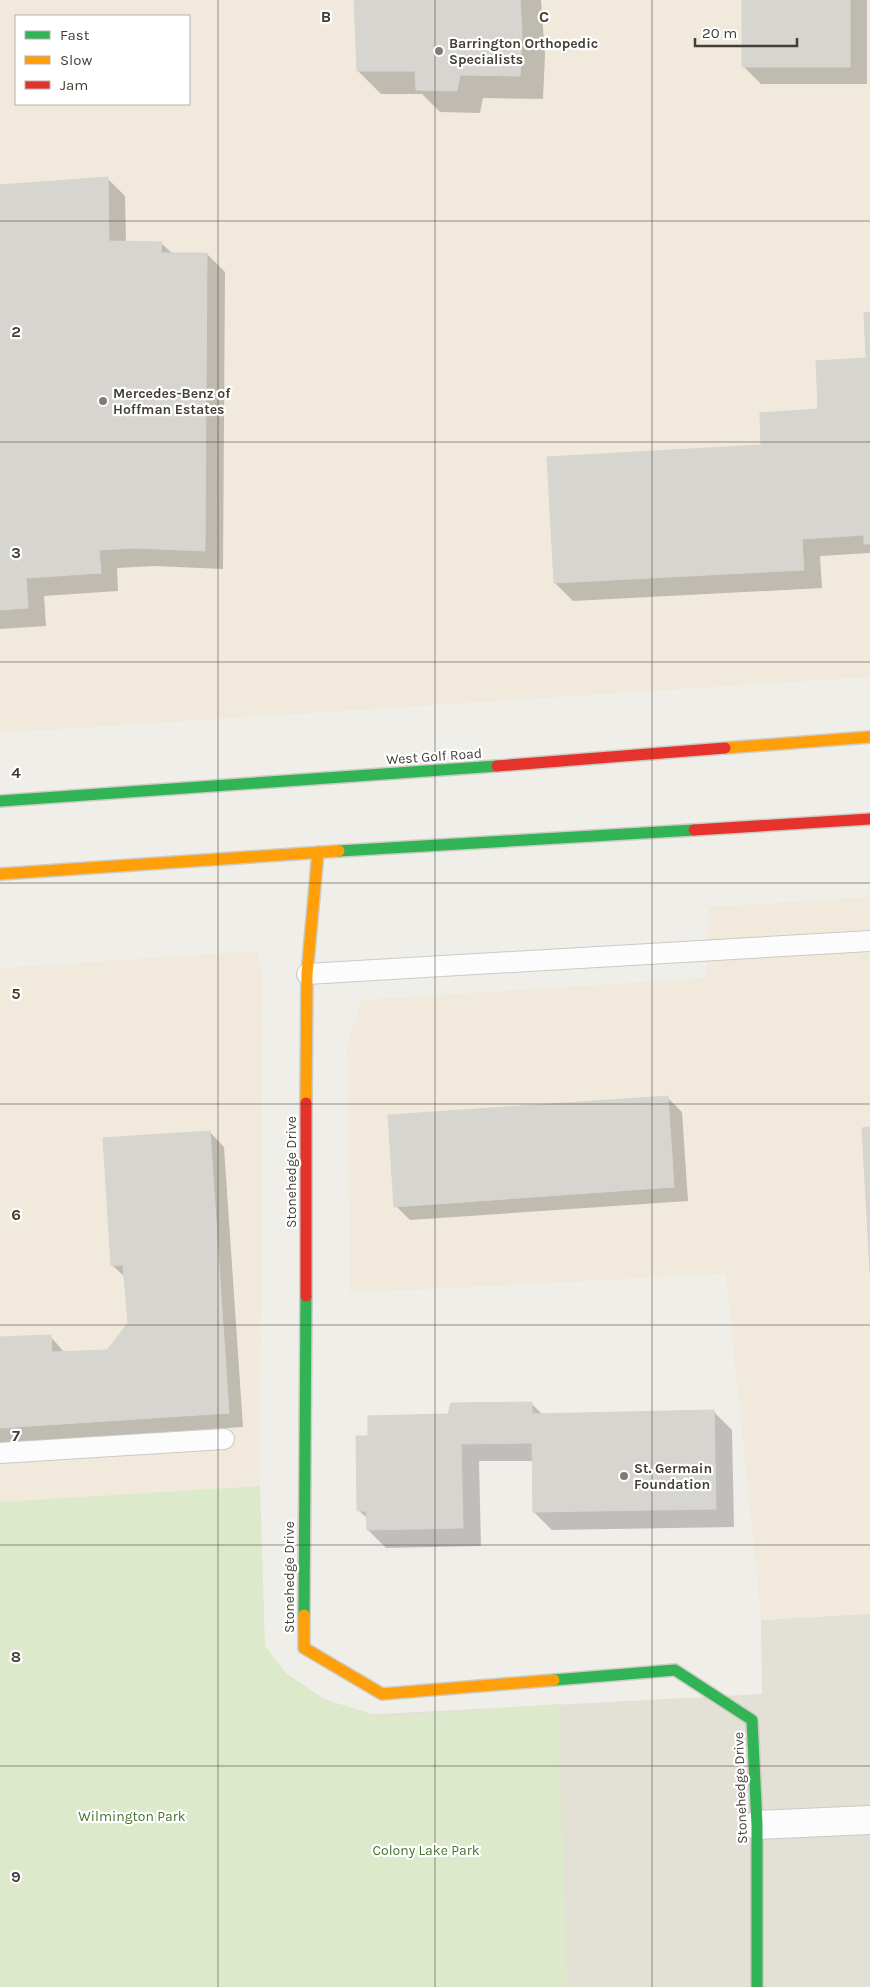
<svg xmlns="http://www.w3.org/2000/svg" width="870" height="1987" viewBox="0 0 870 1987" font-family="Karla,sans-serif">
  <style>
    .residential { fill: #e3e0d6 }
    .commercial { fill: #f1eadc; fill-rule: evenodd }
    .green { fill: #dce9ca }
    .shadow { fill: #0003 }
    .building { fill: #d7d5d0; stroke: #d7d5cf }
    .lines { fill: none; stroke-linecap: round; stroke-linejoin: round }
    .lane-casing { stroke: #cccac5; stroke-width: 22 }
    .street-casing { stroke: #cccac5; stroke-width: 30 }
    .fast-casing { stroke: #cecbc0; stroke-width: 14 }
    .slow-casing { stroke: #cecbc0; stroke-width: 14 }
    .jam-casing { stroke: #cecbc0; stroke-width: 14 }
    .lane { stroke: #fdfcfc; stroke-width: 20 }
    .street { stroke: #fdfcfc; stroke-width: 28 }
    .fast { stroke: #30b455; stroke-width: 11 }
    .slow { stroke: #ff9f0a; stroke-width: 11 }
    .jam { stroke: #e5322d; stroke-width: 11 }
    .grid { fill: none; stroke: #443f36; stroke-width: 1; stroke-opacity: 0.55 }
    .poi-dot { fill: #807c75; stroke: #fff; stroke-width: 2 }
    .labels { text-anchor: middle; stroke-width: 4.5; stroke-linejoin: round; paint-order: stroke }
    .poi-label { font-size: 14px; font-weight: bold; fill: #443f36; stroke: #fff; text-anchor: start }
    .street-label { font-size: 14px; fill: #443f36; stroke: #fff }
    .park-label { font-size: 14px; fill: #45732c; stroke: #fff }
    .grid-label { font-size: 16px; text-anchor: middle; font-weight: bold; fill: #443f36; stroke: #fff; stroke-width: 4.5; stroke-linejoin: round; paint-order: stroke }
  </style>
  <rect width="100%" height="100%" fill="#efeee9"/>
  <path class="residential" d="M 0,1502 L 263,1720 L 762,1694 L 761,1620 L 870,1613 L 870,1987 L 0,1987 Z"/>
  <path class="commercial" d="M 0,0 L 870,0 L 870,677 L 0,733 ZM 16,16 L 189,16 L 189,104 L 16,104 Z
    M 870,897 L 870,1614 L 761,1620 L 726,1274 L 350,1293 L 347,1047 L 361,1000 L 706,978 L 709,907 Z
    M 257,951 L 263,978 L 260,1486 L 0,1502 L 0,968 Z"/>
  <path class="green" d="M 260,1486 L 265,1646 L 286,1673 L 324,1699 L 381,1717 L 558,1704 L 567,1987 L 0,1987 L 0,1502 Z"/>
  <path class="shadow" d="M 357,0 L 541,0 L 545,55 L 543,99 L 483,98 L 480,113 L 440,112 L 422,94 L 381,94 L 358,71 Z
    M 743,0 L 867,0 L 867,84 L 761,84 L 743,66 Z
    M 107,178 L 125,196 L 126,242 L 161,243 L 173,254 L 207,254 L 225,272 L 223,569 L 154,566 L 117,568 L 118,591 L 44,596 L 46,626 L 0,629 L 0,186 Z
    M 870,314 L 870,553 L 820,556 L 822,588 L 573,601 L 555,583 L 820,410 L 867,359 Z
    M 667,1097 L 682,1112 L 688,1201 L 410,1220 L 396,1206 Z
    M 210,1132 L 224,1147 L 243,1427 L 0,1443 L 0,1339 L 50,1336 L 65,1353 L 108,1351 L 129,1324 L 126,1278 L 112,1265 Z
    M 531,1403 L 543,1415 L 714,1412 L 732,1430 L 734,1527 L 552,1530 L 534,1512 L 533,1461 L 479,1461 L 481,1546 L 386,1548 L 368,1530 L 368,1519 L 358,1510 L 370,1438 L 449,1416 Z"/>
  <path class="building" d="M 354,0 L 520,0 L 522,31 L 520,76 L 460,75 L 457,91 L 416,90 L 415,71 L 357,71 Z
    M 742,0 L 850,0 L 850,67 L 742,67 Z
    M 108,177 L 109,241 L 162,242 L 161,253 L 207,253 L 205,551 L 135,548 L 99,550 L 101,573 L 26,578 L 28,608 L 0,610 L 0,185 Z
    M 870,312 L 870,544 L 864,544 L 864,535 L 802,539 L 804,570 L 554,583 L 547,457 L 761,445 L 760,413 L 818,409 L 816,361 L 866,358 L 864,313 Z
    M 668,1096 L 674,1187 L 394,1207 L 388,1115 Z
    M 870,1127 L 870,1273 L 862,1128 Z
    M 210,1131 L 229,1413 L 0,1428 L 0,1337 L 51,1335 L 52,1352 L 107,1350 L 128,1323 L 123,1265 L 111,1266 L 103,1138 Z
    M 532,1402 L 532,1414 L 714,1410 L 716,1509 L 533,1512 L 532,1443 L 461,1444 L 463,1528 L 367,1530 L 366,1511 L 357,1511 L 356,1436 L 368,1436 L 368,1416 L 448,1414 L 451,1403 Z"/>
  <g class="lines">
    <g class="lane-casing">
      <path id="lane" d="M 307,974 L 870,941
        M 0,1453 L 224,1439"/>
    </g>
    <g class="street-casing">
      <path id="street" d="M 757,1825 L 870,1820"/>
    </g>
    <g class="fast-casing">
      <path id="fast" d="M 0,801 L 497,766
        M 339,851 L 694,830
        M 304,1615 L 306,1296
        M 554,1680 L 675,1670 L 752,1720 L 757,1825 L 757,1987"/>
    </g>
    <g class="slow-casing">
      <path id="slow" d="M 725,748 L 870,737
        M 0,874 L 339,851
        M 306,1103 L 307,974 L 318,852
        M 304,1615 L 304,1648 L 382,1694 L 554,1680"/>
    </g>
    <g class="jam-casing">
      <path id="jam" d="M 497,766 L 725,748
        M 694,830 L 870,819
        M 306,1296 L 306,1103"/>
    </g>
    <use href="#lane" class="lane"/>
    <use href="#street" class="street"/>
    <use href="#fast" class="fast"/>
    <use href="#slow" class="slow"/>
    <use href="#jam" class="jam"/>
  </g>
  <path class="grid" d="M 218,0 L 218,1987M 435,0 L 435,1987M 652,0 L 652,1987M 0,221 L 870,221M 0,442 L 870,442M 0,662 L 870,662M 0,883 L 870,883M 0,1104 L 870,1104M 0,1325 L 870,1325M 0,1545 L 870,1545M 0,1766 L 870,1766"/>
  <g class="poi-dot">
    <circle cx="439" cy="51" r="5"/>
    <circle cx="103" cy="401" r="5"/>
    <circle cx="624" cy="1476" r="5"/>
  </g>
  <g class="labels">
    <g class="poi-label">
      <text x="449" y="48">Barrington Orthopedic<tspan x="449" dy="16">Specialists</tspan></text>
      <text x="113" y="398">Mercedes-Benz of<tspan x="113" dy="16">Hoffman Estates</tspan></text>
      <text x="634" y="1473">St. Germain<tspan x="634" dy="16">Foundation</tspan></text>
    </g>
    <g class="street-label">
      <text transform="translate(434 756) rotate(-4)" y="5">West Golf Road</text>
      <text transform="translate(291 1172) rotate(-90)" y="5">Stonehedge Drive</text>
      <text transform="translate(289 1577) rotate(-90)" y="5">Stonehedge Drive</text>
      <text transform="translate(740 1788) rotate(-92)" y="5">Stonehedge Drive</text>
    </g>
    <g class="park-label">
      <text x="132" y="1821">Wilmington Park</text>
      <text x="426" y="1855">Colony Lake Park</text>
    </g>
  </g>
  <g class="grid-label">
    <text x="326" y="22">B</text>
    <text x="544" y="22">C</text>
    <text x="16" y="337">2</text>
    <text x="16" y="558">3</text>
    <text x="16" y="778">4</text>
    <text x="16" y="999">5</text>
    <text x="16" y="1220">6</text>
    <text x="16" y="1441">7</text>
    <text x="16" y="1662">8</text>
    <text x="16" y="1882">9</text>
  </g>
  <rect x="15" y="15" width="175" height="90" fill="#ffffff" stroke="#b4b2af"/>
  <rect x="25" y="31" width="25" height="8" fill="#30b455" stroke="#b4b2af"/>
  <text x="60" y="40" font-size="15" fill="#443f36">Fast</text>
  <rect x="25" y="56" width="25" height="8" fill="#ff9f0a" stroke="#b4b2af"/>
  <text x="60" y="65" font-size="15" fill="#443f36">Slow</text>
  <rect x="25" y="81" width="25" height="8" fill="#e5322d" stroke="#b4b2af"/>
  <text x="60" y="90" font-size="15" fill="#443f36">Jam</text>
  <path d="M695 38v8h102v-8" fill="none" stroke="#443f36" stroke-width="2.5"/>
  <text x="702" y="38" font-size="15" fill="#443f36" stroke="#ffffff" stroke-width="4" paint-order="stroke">20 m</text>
</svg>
